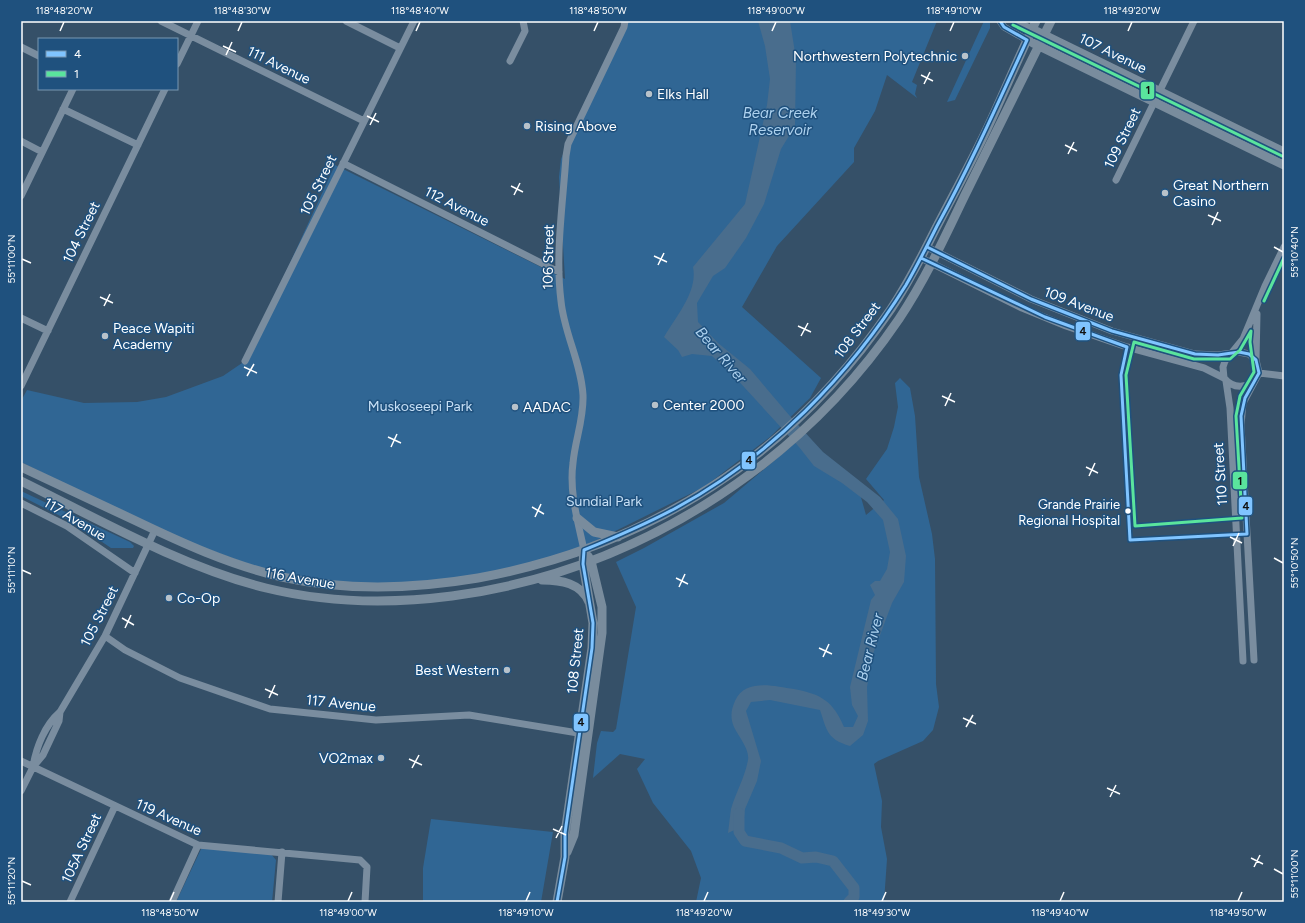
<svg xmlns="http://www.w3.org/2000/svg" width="1305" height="923" viewBox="0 0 1305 923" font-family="Figtree,sans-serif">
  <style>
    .green { fill: #306694 }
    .water { fill: #496d8d }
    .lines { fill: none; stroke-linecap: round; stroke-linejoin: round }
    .river { stroke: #496d8d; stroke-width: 11 }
    .minor { stroke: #7a8d9f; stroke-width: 7 }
    .major { stroke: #798c9d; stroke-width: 9 }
    .bus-1-casing { stroke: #1f517e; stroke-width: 6 }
    .bus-2-casing { stroke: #1f517e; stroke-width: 6 }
    .bus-1 { stroke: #80c4ff; stroke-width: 3 }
    .bus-2 { stroke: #5ae49d; stroke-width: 3 }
    .ticks { fill: none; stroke: #fff; stroke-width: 1.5 }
    .poi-dot { fill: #b8c2ca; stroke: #1f517e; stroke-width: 1.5 }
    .bus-dot { fill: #fff; stroke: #1f517e; stroke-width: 1.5 }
    .labels { text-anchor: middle; stroke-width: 3; stroke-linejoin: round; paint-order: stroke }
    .bus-label { font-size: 13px; fill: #fff; stroke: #1f517e; text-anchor: end }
    .street-label { font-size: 14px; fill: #fff; stroke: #1f517e }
    .poi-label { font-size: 14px; fill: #fff; stroke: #1f517e; text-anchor: start }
    .park-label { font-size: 14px; fill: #c7e0f6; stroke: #1f517e }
    .water-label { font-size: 15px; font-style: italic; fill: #aed2ef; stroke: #1f517e }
    .line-badge { stroke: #1f517e; stroke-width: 1.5 }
    .pale-badge-label { font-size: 11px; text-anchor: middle; font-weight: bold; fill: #111 }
    .neatline { fill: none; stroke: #fff; stroke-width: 1.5 }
    .ticks-label { font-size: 10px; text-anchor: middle; fill: #fff }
  </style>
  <rect width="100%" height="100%" fill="#355068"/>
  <path class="green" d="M 622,21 L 937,21 L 912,82 L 917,85 L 915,94 L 917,98 L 887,75 L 875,111 L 854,148 L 854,162 L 777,246 L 742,307 L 821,378 L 810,398 L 770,437 L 704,487 L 565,556 L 540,564 L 400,587 L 284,577 L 155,530 L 21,462 L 21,401 L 27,390 L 84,403 L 137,402 L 166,397 L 223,376 L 245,361 L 335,165 L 565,279 L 559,177 L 561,159 L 588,96 L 621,33 Z
    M 984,21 L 990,21 L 990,28 L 955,100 L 947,102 Z
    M 900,378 L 910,388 L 915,416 L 919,477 L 932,534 L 935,559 L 936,684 L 939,707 L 933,730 L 923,741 L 878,761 L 874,764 L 882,801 L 881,827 L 887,859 L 884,902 L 696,902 L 701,878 L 691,851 L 653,803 L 637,769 L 645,759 L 620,754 L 593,778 L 597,743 L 601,731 L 613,732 L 616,729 L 636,607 L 616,562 L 644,548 L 724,503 L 801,438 L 857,483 L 866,515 L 884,500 L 866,479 L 887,449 L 894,427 L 898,407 L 895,383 Z
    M 21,491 L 130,542 L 134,546 L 133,548 L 111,548 L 74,523 L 21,496 Z
    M 431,819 L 553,832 L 541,902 L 423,902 L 423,868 Z
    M 202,847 L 271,854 L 276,860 L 272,902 L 176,902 Z"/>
  <path class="water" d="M 758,21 L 790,21 L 796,59 L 795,126 L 781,149 L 764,204 L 746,238 L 725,268 L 713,276 L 697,303 L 698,322 L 718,343 L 750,369 L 789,415 L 823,452 L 880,497 L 898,519 L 906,556 L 904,582 L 892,603 L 873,654 L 867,687 L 868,721 L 863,735 L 850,746 C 827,739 827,731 820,710 L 770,700 L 751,702 L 746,711 L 761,761 L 757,781 L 745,809 L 743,826 L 728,833 C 729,825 730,816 731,809 C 736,792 745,777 748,760 C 750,749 738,736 734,727 C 730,717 731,710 735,701 C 745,678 774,686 794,689 C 821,694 833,701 844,727 L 853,727 L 858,716 L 852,705 L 850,687 L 871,600 L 875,595 L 870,585 L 875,581 L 880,581 L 887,569 L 890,552 L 883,520 L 867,502 L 842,483 L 814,466 L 799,447 L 733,375 L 712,356 L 692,354 L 682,357 L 678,350 L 664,337 C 676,316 698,292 693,267 L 745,204 L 767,105 L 770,79 L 765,46 Z"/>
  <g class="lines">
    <path class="river" d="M 739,813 L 739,832 L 745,841 L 781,848 L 802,858 L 816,857 L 833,861 L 854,888 L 854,897 L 849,902"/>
    <path class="minor" d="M 161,21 L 364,121
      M 346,21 L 400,48
      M 1000,21 L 1004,27 L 1027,40
      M 1015,21 L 1032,29
      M 21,47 L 39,56
      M 510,61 L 525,31 L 523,21
      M 177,64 L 198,21
      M 63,109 L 138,145
      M 21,141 L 42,152
      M 343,163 L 559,272
      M 1116,180 L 1194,21
      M 21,196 L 73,89
      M 927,247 L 1031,299 L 1112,331 L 1195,354 L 1218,355 L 1239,352 L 1249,354 L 1256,360 L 1259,373 L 1243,403 L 1241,425 L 1254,660
      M 921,258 L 1022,308 L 1066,326 L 1127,347 L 1204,368 L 1224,378
      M 21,318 L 48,331
      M 1256,360 L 1257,314
      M 245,361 L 414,21
      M 1259,373 L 1284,376
      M 1226,381 L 1230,408 L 1243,661
      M 1253,383 C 1242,388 1232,388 1224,378 L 1223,367 L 1225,361 L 1243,339 L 1265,286 L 1284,247
      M 21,386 L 165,89
      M 21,503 L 67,526 L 135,573
      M 584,550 C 578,522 569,492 573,463 C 575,440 584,419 583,395 C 581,362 564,333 561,301 C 555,254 563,203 566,156 L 568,144 L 624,27 L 625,21
      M 105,636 L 125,650 L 180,678 L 270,709 L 376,720 L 469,715 L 584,734
      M 21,761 L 198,845 L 360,860 L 367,867 L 365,902
      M 33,767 C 36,747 45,725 60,712 L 105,636 L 155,530
      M 21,791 L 33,767 L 43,755 L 59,721 L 60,712
      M 70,902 L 115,806
      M 172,902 L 198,845
      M 278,902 L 282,852"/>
    <path class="major" d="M 1032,29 L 1284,152
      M 1033,43 L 1284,165
      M 21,467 C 59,485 97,503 134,520 C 182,543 230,565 282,577 C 346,591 413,589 478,578 C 651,546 792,455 891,309 C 907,285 920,260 933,234 C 951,199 970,165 987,129 C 1004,93 1019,56 1036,21
      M 21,481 C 98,519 182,567 266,588 C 327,603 390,604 452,596 C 632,572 797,469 899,319 C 925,280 945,237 965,195 C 994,137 1022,79 1051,21
      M 577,518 L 594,532 L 618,537
      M 542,580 C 561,580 581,583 589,602
      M 567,852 L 574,835 L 602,633 L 602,607 L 591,561 L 588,556
      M 557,902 L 565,857 L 565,833 L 592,648 L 593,623 L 583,564 L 584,550"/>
    <g class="bus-1-casing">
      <path id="bus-1" d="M 921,258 L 1045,317 L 1127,347 L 1121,375 L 1130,540 L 1247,534 L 1241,416 L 1245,398 L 1259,373 L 1256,360 L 1249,354 L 1239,352 L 1218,355 L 1195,354 L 1112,331 L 1031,299 L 927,247
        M 557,902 L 565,857 L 565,833 L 592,648 L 593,623 L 583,564 L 584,550 C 616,537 646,524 676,508 C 770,457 850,375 906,285 C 917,266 927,246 937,226 C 970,166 998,103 1027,40 L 1004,27 L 1000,21"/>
    </g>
    <g class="bus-2-casing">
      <path id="bus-2" d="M 1013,25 L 1282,156
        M 1264,301 L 1284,258
        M 1251,331 L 1250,342 L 1254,372 L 1240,396 L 1236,416 L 1242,518 L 1135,526 L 1126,375 L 1134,342 L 1194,359 L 1230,359 L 1240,350 Z"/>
    </g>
    <use href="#bus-1" class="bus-1"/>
    <use href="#bus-2" class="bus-2"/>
  </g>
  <path class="ticks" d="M 60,31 L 64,22M 238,31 L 242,22M 416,31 L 420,22M 594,31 L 598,22M 772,31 L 776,22M 950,31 L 954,22M 1128,31 L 1132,22M 223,46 L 236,52M 226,55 L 232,42M 921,75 L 933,81M 924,84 L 930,72M 367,116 L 379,122M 370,125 L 376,113M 1065,145 L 1077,151M 1068,154 L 1074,142M 511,186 L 523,192M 514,195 L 520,183M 1208,215 L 1221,221M 1212,225 L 1218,212M 1274,247 L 1283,252M 654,256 L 667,262M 22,259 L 31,263M 658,265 L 664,253M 100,297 L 113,303M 104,306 L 110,294M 798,326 L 811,332M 801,336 L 808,323M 244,367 L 257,373M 247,376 L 254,364M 942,396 L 955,402M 945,406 L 951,393M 388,437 L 401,443M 391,447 L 397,434M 1086,467 L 1098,473M 1089,476 L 1095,463M 532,507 L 544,514M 535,517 L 541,504M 1230,537 L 1242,543M 1233,546 L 1239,533M 1274,558 L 1283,563M 22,570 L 31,574M 676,578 L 688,584M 679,587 L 685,574M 122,618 L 134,625M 125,628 L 131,615M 819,648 L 832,654M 823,657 L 829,644M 265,689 L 278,695M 269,698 L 275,685M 963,718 L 976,724M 966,727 L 973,715M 409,759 L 422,765M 412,768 L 419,755M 1107,788 L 1120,794M 1110,797 L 1116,785M 553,829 L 566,835M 556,838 L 562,826M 1251,858 L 1263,864M 1254,867 L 1260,855M 1274,869 L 1283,874M 22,881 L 31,885M 170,901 L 174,892M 348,901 L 352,892M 526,901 L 530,892M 704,901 L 708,892M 882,901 L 886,892M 1060,901 L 1064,892M 1238,901 L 1242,892"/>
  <g class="poi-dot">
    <circle cx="965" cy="56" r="4"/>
    <circle cx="649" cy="94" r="4"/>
    <circle cx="527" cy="126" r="4"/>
    <circle cx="1165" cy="193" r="4"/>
    <circle cx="105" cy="336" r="4"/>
    <circle cx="655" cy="405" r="4"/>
    <circle cx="515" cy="407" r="4"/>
    <circle cx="169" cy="598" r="4"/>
    <circle cx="507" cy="670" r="4"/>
    <circle cx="381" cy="758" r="4"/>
  </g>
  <circle class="bus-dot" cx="1128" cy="511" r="3.5"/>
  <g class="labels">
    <g class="bus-label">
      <text x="1120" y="509">Grande Prairie<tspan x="1120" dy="16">Regional Hospital</tspan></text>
    </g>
    <g class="street-label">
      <text transform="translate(1113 53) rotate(26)" y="5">107 Avenue</text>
      <text transform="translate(279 65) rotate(26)" y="5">111 Avenue</text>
      <text transform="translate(1122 138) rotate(-64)" y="5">109 Street</text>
      <text transform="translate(318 185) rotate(-64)" y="5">105 Street</text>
      <text transform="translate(457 206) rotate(27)" y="5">112 Avenue</text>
      <text transform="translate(81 232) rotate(-64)" y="5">104 Street</text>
      <text transform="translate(548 257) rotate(-89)" y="5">106 Street</text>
      <text transform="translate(1079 304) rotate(21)" y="5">109 Avenue</text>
      <text transform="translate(857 330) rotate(-53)" y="5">108 Street</text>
      <text transform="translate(1220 474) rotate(-94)" y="5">110 Street</text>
      <text transform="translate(75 519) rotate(31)" y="5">117 Avenue</text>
      <text transform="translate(300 578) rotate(10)" y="5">116 Avenue</text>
      <text transform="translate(99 616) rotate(-63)" y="5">105 Street</text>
      <text transform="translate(575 661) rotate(-84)" y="5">108 Street</text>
      <text transform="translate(341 703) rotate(6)" y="5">117 Avenue</text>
      <text transform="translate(169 817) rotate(24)" y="5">119 Avenue</text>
      <text transform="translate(81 848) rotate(-65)" y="5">105A Street</text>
    </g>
    <g class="poi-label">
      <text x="957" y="61" text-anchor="end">Northwestern Polytechnic</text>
      <text x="657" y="99">Elks Hall</text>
      <text x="535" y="131">Rising Above</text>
      <text x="1173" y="190">Great Northern<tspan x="1173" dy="16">Casino</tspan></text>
      <text x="113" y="333">Peace Wapiti<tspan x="113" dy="16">Academy</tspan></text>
      <text x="663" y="410">Center 2000</text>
      <text x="523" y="412">AADAC</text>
      <text x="177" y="603">Co-Op</text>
      <text x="499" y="675" text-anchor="end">Best Western</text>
      <text x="373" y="763" text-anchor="end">VO2max</text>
    </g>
    <g class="park-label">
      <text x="420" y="411">Muskoseepi Park</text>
      <text x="604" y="506">Sundial Park</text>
    </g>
    <g class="water-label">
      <text x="780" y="118">Bear Creek<tspan x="780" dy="17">Reservoir</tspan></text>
      <text transform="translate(721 355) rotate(49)" y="5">Bear River</text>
      <text transform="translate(870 647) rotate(-76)" y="5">Bear River</text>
    </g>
  </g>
  <g class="line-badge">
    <rect x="1140" y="81" width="15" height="19" rx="4" fill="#5ae49d"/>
    <rect x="1075" y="321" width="16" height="20" rx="4" fill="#80c4ff"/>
    <rect x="741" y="451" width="15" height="19" rx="4" fill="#80c4ff"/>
    <rect x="1232" y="471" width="16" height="19" rx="4" fill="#5ae49d"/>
    <rect x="1238" y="496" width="15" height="20" rx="4" fill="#80c4ff"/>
    <rect x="573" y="713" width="16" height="19" rx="4" fill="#80c4ff"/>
  </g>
  <g class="pale-badge-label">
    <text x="1148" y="94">1</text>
    <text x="1083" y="335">4</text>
    <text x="749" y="464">4</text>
    <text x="1240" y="485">1</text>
    <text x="1246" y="510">4</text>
    <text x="581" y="726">4</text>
  </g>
  <rect width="1305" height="923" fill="none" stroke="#1f517e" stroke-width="44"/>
  <rect x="38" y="38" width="140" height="52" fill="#1f517e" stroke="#7997b2"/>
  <rect x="46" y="51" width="20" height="6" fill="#80c4ff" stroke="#7997b2"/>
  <text x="74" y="58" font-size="12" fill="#ffffff">4</text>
  <rect x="46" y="71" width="20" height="6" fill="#5ae49d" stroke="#7997b2"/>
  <text x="74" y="78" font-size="12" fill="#ffffff">1</text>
  <rect x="22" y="22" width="1261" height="879" class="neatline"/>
  <g class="ticks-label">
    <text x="64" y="14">118°48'20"W</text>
    <text x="242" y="14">118°48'30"W</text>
    <text x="420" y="14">118°48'40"W</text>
    <text x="598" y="14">118°48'50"W</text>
    <text x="776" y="14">118°49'00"W</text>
    <text x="954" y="14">118°49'10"W</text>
    <text x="1132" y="14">118°49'20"W</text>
    <text transform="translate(1294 252) rotate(-90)" y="4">55°10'40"N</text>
    <text transform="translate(11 259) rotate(-90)" y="4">55°11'00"N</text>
    <text transform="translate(1294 563) rotate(-90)" y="4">55°10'50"N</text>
    <text transform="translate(11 570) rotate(-90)" y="4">55°11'10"N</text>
    <text transform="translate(1294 874) rotate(-90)" y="4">55°11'00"N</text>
    <text transform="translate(11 881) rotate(-90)" y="4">55°11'20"N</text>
    <text x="170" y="916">118°48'50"W</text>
    <text x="348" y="916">118°49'00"W</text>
    <text x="526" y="916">118°49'10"W</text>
    <text x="704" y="916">118°49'20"W</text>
    <text x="882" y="916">118°49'30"W</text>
    <text x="1060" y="916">118°49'40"W</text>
    <text x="1238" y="916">118°49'50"W</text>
  </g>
</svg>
